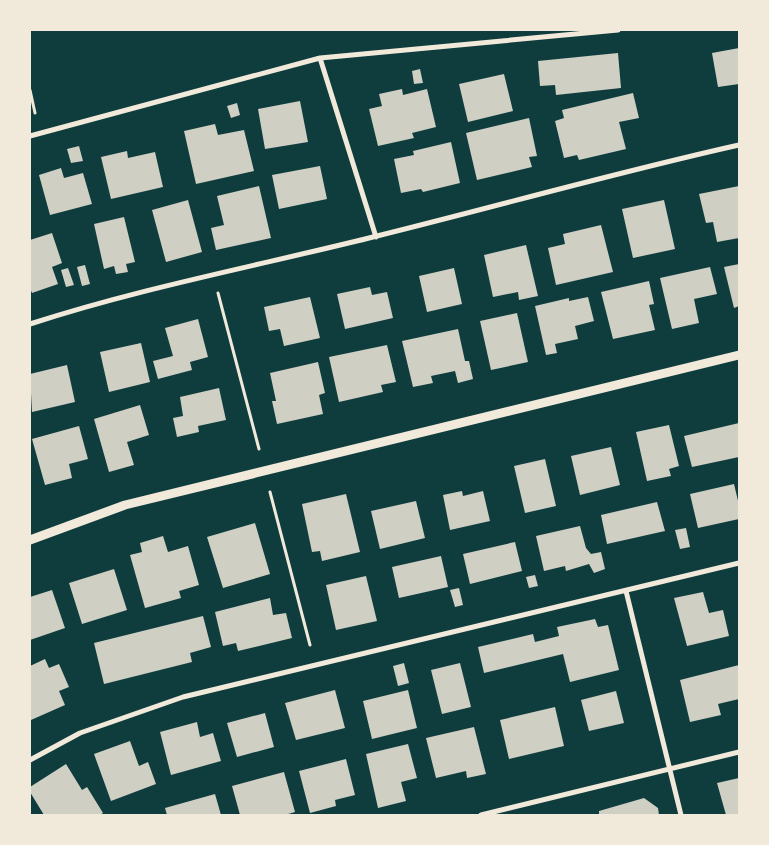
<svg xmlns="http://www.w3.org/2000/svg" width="769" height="845" viewBox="0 0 769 845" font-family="'Fira Sans Condensed',sans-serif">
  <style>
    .building { fill: #cfcfc3 }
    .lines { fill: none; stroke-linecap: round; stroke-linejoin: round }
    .path { stroke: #f1e9da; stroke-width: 3 }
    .minor { stroke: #f1e9da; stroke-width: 5 }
    .tertiary { stroke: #f1e9da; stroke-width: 9 }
  </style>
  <rect width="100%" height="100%" fill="#0f3d3e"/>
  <path class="building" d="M 739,48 L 739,84 L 718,87 L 712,53 Z
    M 618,53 L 621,88 L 556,95 L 555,85 L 540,86 L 538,61 Z
    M 420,69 L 423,83 L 414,84 L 412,71 Z
    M 504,74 L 513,111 L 468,122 L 459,84 Z
    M 402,89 L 403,95 L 427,89 L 436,127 L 412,133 L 414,138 L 378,146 L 369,109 L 382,106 L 379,94 Z
    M 633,93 L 639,118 L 619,122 L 626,149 L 579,160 L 577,155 L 564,158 L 555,121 L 564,118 L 562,110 Z
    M 300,101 L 308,142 L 265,149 L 258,109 Z
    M 237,103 L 240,115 L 231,118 L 227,106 Z
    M 529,118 L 537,156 L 529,157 L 532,167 L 477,180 L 466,133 Z
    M 215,124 L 218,135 L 244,130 L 254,171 L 196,184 L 184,131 Z
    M 451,142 L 460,183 L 423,192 L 421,189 L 401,193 L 394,159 L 414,155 L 413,151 Z
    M 79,146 L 83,161 L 71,163 L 67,149 Z
    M 127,151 L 128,158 L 155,152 L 163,187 L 111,199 L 101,157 Z
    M 320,166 L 327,199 L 279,209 L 272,175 Z
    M 61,168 L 64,178 L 83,173 L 92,204 L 50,215 L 39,175 Z
    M 259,186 L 271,238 L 216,250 L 211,228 L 224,225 L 217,196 Z
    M 739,186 L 739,238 L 717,242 L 713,222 L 706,223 L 699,194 Z
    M 188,200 L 202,252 L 166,262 L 152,210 Z
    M 664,200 L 675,249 L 633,258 L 622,209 Z
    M 124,217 L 135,262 L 126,264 L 128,272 L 116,274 L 114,266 L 104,269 L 94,224 Z
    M 601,225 L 613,272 L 556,285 L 548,248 L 565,244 L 563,234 Z
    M 52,233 L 62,263 L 52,267 L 58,284 L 32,293 L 30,288 L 30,240 Z
    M 526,245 L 538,296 L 519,300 L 518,292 L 493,297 L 484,255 Z
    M 739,264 L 739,306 L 734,308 L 724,267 Z
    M 85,265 L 90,284 L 82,286 L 77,267 Z
    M 710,267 L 717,294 L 694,299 L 699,323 L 672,329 L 660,278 Z
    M 68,268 L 74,285 L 66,287 L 61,270 Z
    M 454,268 L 462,304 L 427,312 L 419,276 Z
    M 649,281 L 654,304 L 649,305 L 655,330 L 613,339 L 601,292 Z
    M 370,287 L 372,295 L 387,292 L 393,318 L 345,329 L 337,294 Z
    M 310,297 L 320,338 L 284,346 L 280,329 L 269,331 L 264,307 Z
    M 588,297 L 594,321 L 575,326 L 578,339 L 555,344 L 557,353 L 546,355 L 535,306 L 569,298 L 569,301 Z
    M 517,313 L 528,362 L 491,370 L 480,321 Z
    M 198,319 L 208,357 L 190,362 L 192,370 L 158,379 L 153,361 L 173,356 L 165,328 Z
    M 458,329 L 465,361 L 469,361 L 473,379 L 458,383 L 455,371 L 431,376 L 433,383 L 413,387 L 402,341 Z
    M 141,343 L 150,382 L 109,392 L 100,352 Z
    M 387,345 L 396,382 L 381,385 L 383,392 L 339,402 L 329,357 Z
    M 318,362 L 325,393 L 319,395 L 323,414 L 277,424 L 272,401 L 276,401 L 270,373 Z
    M 67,365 L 75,402 L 32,412 L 30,374 Z
    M 219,388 L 226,420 L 198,426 L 199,432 L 177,437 L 173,418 L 183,416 L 180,397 Z
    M 140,405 L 149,435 L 127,442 L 134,465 L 109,472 L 94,419 Z
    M 739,423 L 739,457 L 692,467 L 684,436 Z
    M 669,425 L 679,466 L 669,469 L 671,476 L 647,481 L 636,432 Z
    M 79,426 L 88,459 L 69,464 L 72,478 L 45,485 L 32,439 Z
    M 611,447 L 620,485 L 580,495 L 571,456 Z
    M 545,459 L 556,506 L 525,513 L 514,466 Z
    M 734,484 L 739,505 L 739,519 L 698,528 L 690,494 Z
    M 462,491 L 463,496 L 483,491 L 490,521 L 450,530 L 443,495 Z
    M 346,494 L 360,552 L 322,561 L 320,551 L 312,552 L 302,504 Z
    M 416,501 L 425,538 L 380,549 L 371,511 Z
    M 657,502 L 665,531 L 607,544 L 601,515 Z
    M 255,523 L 270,574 L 223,588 L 207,537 Z
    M 580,526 L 586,548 L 591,554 L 601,552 L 605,569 L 594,573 L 589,564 L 566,571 L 565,566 L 544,571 L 536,536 Z
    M 686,528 L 690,547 L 680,549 L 675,530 Z
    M 163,536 L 168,552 L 188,546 L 199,585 L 179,591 L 181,598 L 145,608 L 130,555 L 142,552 L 140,543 Z
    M 515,542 L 522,571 L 470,584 L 463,554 Z
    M 441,556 L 448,587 L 399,598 L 392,567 Z
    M 114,569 L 127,610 L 82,624 L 69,583 Z
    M 535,575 L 538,586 L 529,588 L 526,577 Z
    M 366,576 L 377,621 L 336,630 L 326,585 Z
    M 459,588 L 463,605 L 455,607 L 450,590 Z
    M 52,590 L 65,628 L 30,640 L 30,597 Z
    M 703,592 L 709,613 L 723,610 L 729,636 L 687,646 L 674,598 Z
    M 270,598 L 273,615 L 286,613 L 292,638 L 238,651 L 236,643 L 223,646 L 215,612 Z
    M 203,616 L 211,647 L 190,653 L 192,662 L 104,684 L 94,643 Z
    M 595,619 L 598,627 L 608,625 L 619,670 L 570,682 L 563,654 L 484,673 L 478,647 L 533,634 L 535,642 L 559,636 L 557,627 Z
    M 45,659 L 49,668 L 59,664 L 69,687 L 59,691 L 65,705 L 31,720 L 30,666 Z
    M 404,663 L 409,683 L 398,686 L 393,666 Z
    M 460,663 L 471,707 L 442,714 L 431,670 Z
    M 739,665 L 739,699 L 718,704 L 721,715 L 690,722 L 680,680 Z
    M 335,690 L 345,728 L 296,740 L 285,703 Z
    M 408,690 L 417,728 L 372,739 L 363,701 Z
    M 616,691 L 624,723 L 589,731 L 581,700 Z
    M 555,707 L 564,746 L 509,759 L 500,720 Z
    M 265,713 L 274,747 L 237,757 L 227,723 Z
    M 197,722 L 200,737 L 213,733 L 221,761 L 171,775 L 160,732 Z
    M 474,727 L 486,774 L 467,778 L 466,771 L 436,778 L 426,738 Z
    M 130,741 L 139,766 L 148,762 L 156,784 L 111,801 L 94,754 Z
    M 408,744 L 417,778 L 401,782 L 406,801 L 378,808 L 366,754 Z
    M 346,759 L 355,795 L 335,800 L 336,806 L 310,813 L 299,771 Z
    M 66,764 L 82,790 L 87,787 L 103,813 L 100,815 L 44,815 L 30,792 L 30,787 Z
    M 284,772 L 295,812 L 285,815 L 240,815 L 232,786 Z
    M 739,778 L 739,815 L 726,815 L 717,783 Z
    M 215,794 L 221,815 L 167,815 L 165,808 Z
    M 644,798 L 658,808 L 659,815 L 599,815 L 599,811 Z"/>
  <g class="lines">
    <path class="path" d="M 30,90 L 35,113
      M 218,293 L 259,449
      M 270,492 L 310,645"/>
    <path class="minor" d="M 320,58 L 376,237
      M 30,136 L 320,58 L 618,30
      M 30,324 C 144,287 262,265 377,236 C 498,206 618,172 739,145
      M 626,591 L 681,815
      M 30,760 L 80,733 L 183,697 L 739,563
      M 481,815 L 739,752"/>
    <path class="tertiary" d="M 30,540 L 125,505 L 739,355"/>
  </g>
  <rect width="769" height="845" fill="none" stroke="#f1e9da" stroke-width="62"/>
</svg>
